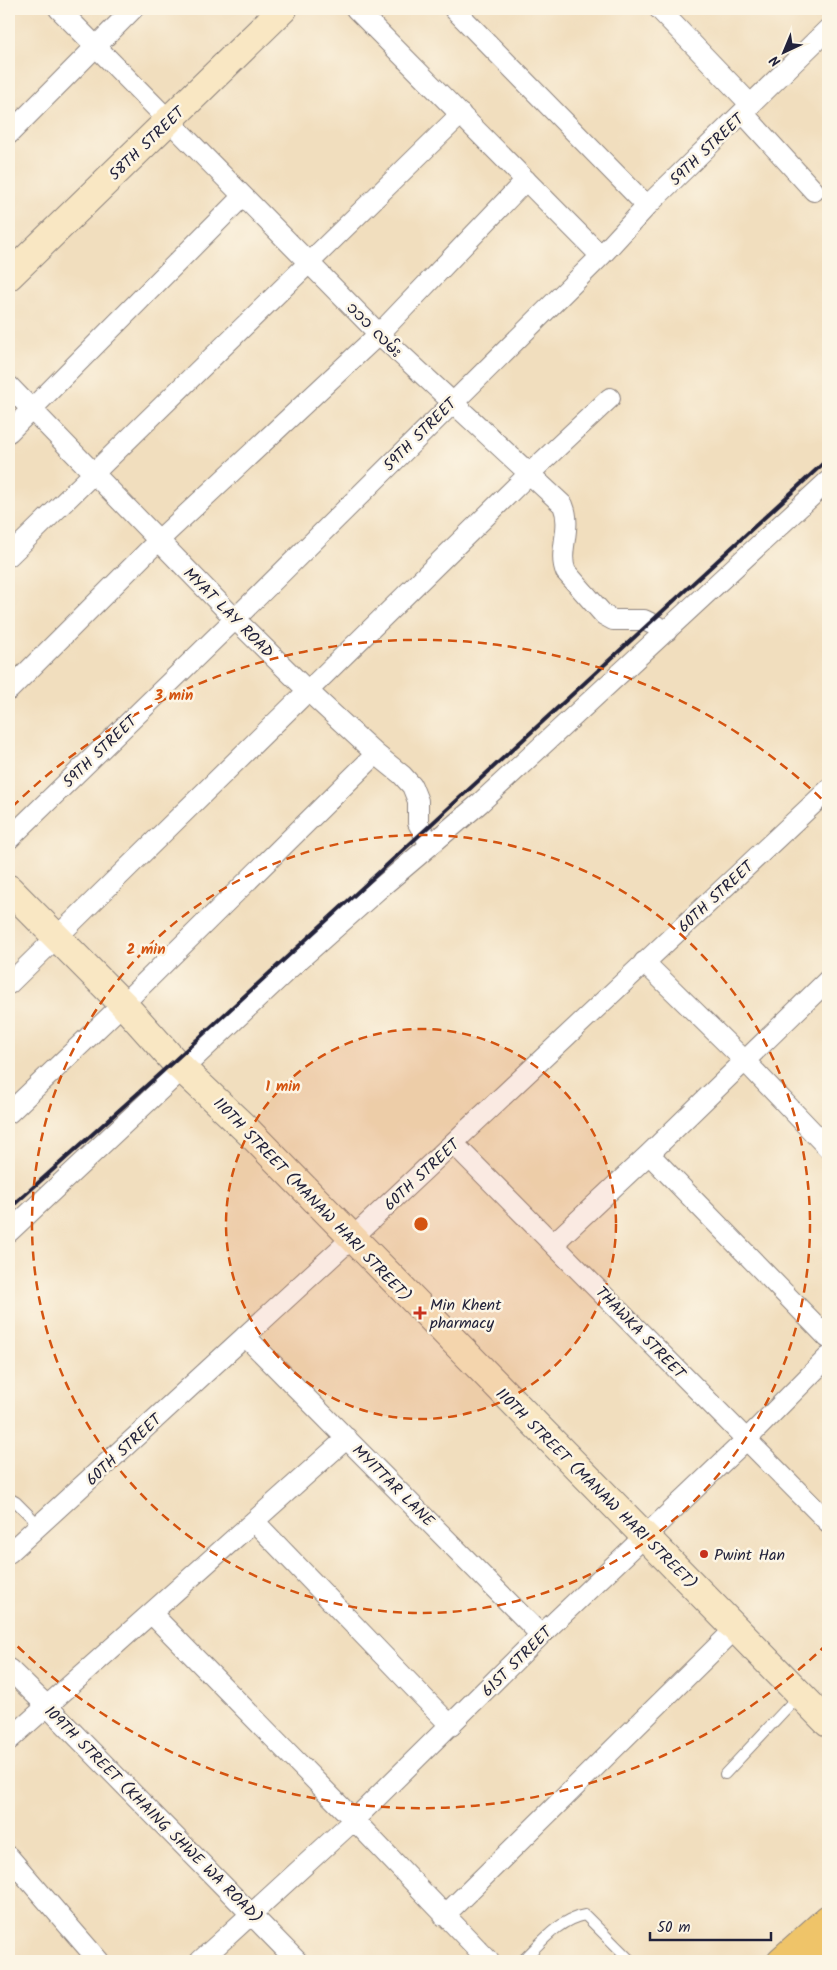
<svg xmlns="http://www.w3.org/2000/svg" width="837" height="1970" viewBox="0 0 837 1970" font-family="Kalam,'Noto Sans Myanmar',sans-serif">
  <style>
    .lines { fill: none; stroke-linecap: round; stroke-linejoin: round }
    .service-casing { stroke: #8a807c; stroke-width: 12 }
    .minor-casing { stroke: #8a807c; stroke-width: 22 }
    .secondary-casing { stroke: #8a807c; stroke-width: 30 }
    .primary-casing { stroke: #8a807c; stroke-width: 30 }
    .service { stroke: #fff; stroke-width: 10 }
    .minor { stroke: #fff; stroke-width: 20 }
    .secondary { stroke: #f9e7c3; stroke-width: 28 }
    .primary { stroke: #efc469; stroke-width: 28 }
    .rail { stroke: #22223b; stroke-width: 4 }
    .ring { fill: none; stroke: #d45411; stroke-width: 2.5; stroke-dasharray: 9 6 }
    .poi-dot { fill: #c8321e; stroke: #fcf5e5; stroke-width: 2 }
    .labels { text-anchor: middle; stroke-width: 5; stroke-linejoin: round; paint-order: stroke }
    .street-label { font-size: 16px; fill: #22223b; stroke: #fcf5e5 }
    .poi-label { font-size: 16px; fill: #22223b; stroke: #fcf5e5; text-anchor: start }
    .centre { fill: #d45411; stroke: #fcf5e5; stroke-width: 2.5 }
    .ring-label { font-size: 15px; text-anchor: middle; font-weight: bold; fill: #d45411; stroke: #fcf5e5; stroke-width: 5; stroke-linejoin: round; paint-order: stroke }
  </style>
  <rect width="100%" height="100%" fill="#fcf5e5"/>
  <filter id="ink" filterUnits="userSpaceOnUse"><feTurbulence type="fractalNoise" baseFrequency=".02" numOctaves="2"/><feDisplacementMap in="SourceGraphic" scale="10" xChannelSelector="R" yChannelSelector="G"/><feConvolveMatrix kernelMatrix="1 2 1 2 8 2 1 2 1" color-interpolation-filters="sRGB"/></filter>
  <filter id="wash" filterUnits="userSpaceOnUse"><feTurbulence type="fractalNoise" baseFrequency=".0096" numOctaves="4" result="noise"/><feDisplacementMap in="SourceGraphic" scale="20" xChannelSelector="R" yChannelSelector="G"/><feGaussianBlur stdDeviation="1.12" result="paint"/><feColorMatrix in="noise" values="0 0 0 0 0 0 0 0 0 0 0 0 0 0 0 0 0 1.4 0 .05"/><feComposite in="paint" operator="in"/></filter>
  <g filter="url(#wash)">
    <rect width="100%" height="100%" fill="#f1debe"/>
  </g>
  <g filter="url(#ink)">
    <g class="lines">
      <g class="service-casing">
        <path id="service" d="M 9,1498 L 16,1502 L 39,1525
          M 725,1774 L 799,1695
          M 522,1961 C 540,1944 559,1919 585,1915 L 631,1961"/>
      </g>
      <g class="minor-casing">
        <path id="minor" d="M 59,9 L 379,334 L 563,505 C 573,528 557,552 566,572 L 604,615 L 613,620 L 644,620 L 667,631
          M 356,9 L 601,256
          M 454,9 L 647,206
          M 659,9 L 751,105
          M 743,113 L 814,191
          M 9,134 L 133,9
          M 9,386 L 235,619 L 308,691 L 376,754 L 402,775 L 412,786 L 418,801 L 418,823 L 430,845
          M 9,432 L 243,196
          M 9,556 L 461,114
          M 9,690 L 159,540 L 379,334 L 526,180
          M 9,839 L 235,619 L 601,256 L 647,206 L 828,29
          M 644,962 L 745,1061 L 828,1148
          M 9,984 L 529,474 L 610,398
          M 9,1113 L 123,1004 L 376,754
          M 454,1144 L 828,1522
          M 649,1154 L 828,1338
          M 9,1232 L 290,968 L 380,888 L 480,803 L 828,481
          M 554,1243 L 649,1154 L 828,980
          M 245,1336 L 541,1635
          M 254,1521 L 451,1726
          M 9,1553 L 351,1239 L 828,790
          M 152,1614 L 354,1820 L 489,1961
          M 9,1669 L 47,1706 L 297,1961
          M 9,1740 L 347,1438
          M 9,1857 L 99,1961
          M 444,1916 L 735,1629
          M 200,1961 L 354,1820 L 541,1635 L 747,1439 L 828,1357"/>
      </g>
      <g class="secondary-casing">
        <path id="secondary" d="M 9,276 L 283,9
          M 9,889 L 123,1004 L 174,1061 L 250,1133 L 828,1723"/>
      </g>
      <g class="primary-casing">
        <path id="primary" d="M 781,1961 L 828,1919
          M 811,1961 L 828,1945"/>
      </g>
      <use href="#service" class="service"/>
      <use href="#minor" class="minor"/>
      <use href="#secondary" class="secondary"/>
      <use href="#primary" class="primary"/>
      <path class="rail" d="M 9,1209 L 174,1061 L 828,459"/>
    </g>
  </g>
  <circle cx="421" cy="1224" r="195" fill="#d45411" fill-opacity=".12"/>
  <g class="ring">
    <circle cx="421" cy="1224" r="195"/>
    <circle cx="421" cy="1224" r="389"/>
    <path d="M827 1644A584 584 0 0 1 12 1641M12 807A584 584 0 0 1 827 804"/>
  </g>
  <g class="poi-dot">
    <path d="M417.5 1305.5h5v5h5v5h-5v5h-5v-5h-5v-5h5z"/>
    <circle cx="704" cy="1554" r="5"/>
  </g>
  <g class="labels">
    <g class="street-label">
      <text transform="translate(146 143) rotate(-44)" y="6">58TH STREET</text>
      <text transform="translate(706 149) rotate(-44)" y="6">59TH STREET</text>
      <text transform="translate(375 329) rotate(45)" y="6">၁၁၁ လမ်း</text>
      <text transform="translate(419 434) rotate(-45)" y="6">59TH STREET</text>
      <text transform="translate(229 612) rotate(45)" y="6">MYAT LAY ROAD</text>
      <text transform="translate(99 751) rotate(-44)" y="6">59TH STREET</text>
      <text transform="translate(715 896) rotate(-43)" y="6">60TH STREET</text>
      <text transform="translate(421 1174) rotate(-43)" y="6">60TH STREET</text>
      <text transform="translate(313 1199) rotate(46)" y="6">110TH STREET (MANAW HARI STREET)</text>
      <text transform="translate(641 1332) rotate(46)" y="6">THAWKA STREET</text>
      <text transform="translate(123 1449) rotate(-43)" y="6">60TH STREET</text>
      <text transform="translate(394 1485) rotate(45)" y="6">MYITTAR LANE</text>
      <text transform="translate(597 1488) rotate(45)" y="6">110TH STREET (MANAW HARI STREET)</text>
      <text transform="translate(516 1661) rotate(-45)" y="6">61ST STREET</text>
      <text transform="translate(154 1814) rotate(45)" y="6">109TH STREET (KHAING SHWE WA ROAD)</text>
    </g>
    <g class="poi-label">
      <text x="430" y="1310">Min Khent<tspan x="430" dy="18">pharmacy</tspan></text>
      <text x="714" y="1560">Pwint Han</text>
    </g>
  </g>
  <circle cx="421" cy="1224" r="8" class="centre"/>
  <g class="ring-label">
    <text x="174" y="700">3 min</text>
    <text x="146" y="954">2 min</text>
    <text x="283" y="1091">1 min</text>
  </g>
  <rect width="837" height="1970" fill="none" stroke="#fcf5e5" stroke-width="30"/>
  <g transform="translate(784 52) rotate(224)" stroke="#fcf5e5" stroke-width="4" paint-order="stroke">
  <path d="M0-4L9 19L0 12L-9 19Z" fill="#22223b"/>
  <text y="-8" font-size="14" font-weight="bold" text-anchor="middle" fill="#22223b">N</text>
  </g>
  <path d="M650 1932v8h121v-8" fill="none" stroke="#22223b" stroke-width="2.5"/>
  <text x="657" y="1932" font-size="15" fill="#22223b" stroke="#fcf5e5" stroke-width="4" paint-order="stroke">50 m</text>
</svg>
